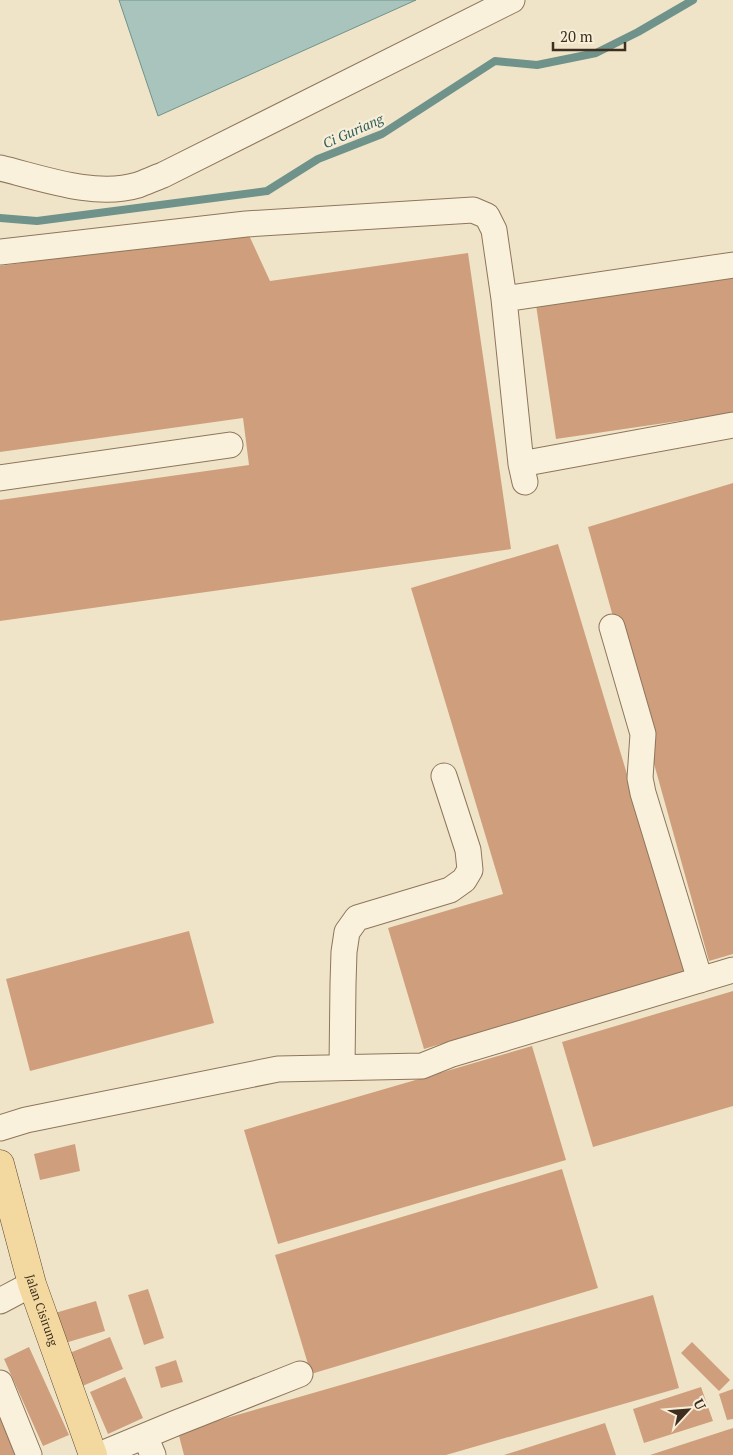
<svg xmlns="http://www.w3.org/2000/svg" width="733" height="1455" viewBox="0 0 733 1455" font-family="'PT Serif',serif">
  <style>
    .water { fill: #a9c4bc; stroke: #6f938a }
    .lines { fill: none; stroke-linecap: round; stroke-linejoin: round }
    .stream { stroke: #6f938a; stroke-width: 8 }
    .building { fill: #cf9f7d }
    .minor-casing { stroke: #8d765c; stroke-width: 27 }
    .major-casing { stroke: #5b4430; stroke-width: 29 }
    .minor { stroke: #faf1dc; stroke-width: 25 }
    .major { stroke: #f3d9a0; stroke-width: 28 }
    .labels { text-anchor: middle; stroke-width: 4.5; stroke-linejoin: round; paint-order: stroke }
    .street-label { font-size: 12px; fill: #3d2e20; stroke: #f7eed8 }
    .water-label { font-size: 14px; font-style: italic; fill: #2f5d5a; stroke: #f7eed8 }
  </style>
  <rect width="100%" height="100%" fill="#f0e4c8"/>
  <path class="water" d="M 119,0 L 416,0 L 158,116 Z"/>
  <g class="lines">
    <path class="stream" d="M 0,218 L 37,221 L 267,191 L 318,159 L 382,134 L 495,61 L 537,65 L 596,53 L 638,32 L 693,0"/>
  </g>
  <path class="building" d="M 247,231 L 270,281 L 468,253 L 511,549 L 0,621 L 0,500 L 249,465 L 243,418 L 0,452 L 0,266 Z
    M 733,275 L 733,413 L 556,439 L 536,305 Z
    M 733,483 L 733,954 L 709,961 L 588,527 Z
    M 558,544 L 686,971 L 424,1049 L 388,928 L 503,894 L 411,588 Z
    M 189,931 L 214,1023 L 30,1071 L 6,979 Z
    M 733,991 L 733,1106 L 593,1147 L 562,1042 Z
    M 532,1046 L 566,1160 L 278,1244 L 244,1130 Z
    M 75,1144 L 80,1171 L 40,1180 L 34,1154 Z
    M 562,1169 L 598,1288 L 311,1374 L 275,1255 Z
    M 148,1289 L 164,1338 L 144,1345 L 128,1295 Z
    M 653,1295 L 679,1388 L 446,1455 L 184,1455 L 178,1432 Z
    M 96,1301 L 105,1331 L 65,1343 L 55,1313 Z
    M 110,1337 L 123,1369 L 80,1387 L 67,1354 Z
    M 692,1342 L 730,1380 L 719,1391 L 681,1353 Z
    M 29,1347 L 69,1435 L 43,1446 L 4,1359 Z
    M 176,1360 L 183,1382 L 161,1388 L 155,1367 Z
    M 125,1377 L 143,1418 L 108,1434 L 90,1392 Z
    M 701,1387 L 713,1421 L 644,1443 L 633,1409 Z
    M 733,1389 L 733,1419 L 727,1420 L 719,1394 Z
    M 0,1416 L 17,1455 L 0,1455 Z
    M 605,1423 L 616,1455 L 504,1455 Z
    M 733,1428 L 733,1455 L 650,1455 Z"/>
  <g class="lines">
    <g class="minor-casing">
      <path id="minor" d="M 0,168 C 42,178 95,198 138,185 C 146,182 155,178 163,175 L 512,0
        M 0,252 L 246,224 L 473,210 L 487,216 L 494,230 L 504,299 L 521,464 L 525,482
        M 504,299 L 733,265
        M 521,464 L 733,425
        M 0,478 L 230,445
        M 612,627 L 643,734 L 640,778 L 643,793 L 700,980
        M 342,1067 L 343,984 L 344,952 L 347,932 L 357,918 L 450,890 L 464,880 L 470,870 L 468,850 L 444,776
        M 0,1128 L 26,1120 L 278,1069 L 422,1066 L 452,1054 L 733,970
        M 0,1301 L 32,1284
        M 0,1383 L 29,1455
        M 145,1436 L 153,1455
        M 99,1455 L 176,1423 L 300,1374"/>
    </g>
    <g class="major-casing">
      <g id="major">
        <path id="s1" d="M 0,1164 L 32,1284 L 93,1455"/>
      </g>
    </g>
    <use href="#minor" class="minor"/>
    <use href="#major" class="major"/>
  </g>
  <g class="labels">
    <g class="street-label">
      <text dy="4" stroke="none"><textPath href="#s1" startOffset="152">Jalan Cisirung</textPath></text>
    </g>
    <g class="water-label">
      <text transform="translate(353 131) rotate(-24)" y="5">Ci Guriang</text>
    </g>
  </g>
  <g transform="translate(688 1410) rotate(64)" stroke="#f7eed8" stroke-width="4" paint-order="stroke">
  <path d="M0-4L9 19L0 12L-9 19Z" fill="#3d2e20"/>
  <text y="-8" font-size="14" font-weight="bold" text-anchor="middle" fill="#3d2e20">U</text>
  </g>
  <path d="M553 42v8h72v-8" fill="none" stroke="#3d2e20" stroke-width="2.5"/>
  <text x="560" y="42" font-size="15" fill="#3d2e20" stroke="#f7eed8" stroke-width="4" paint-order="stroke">20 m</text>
</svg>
